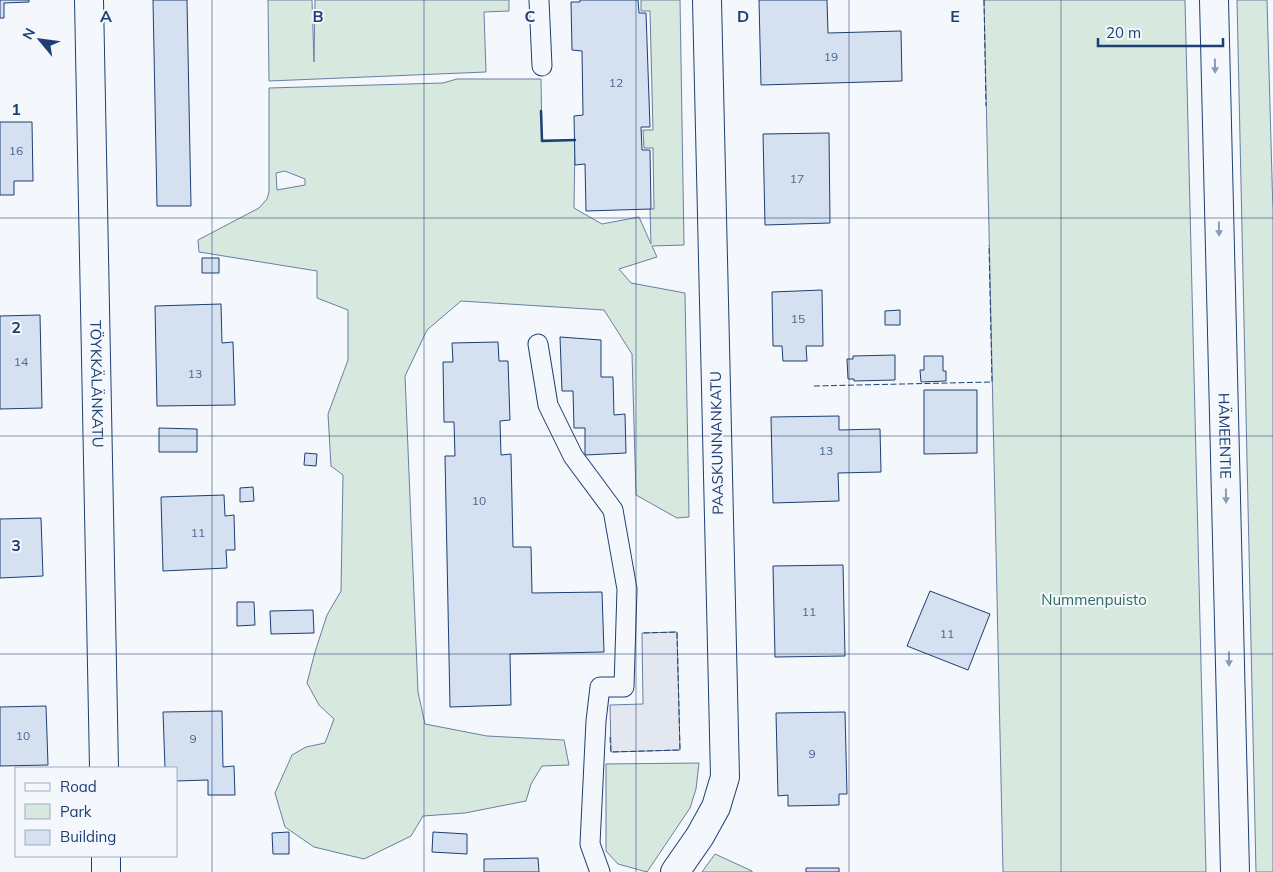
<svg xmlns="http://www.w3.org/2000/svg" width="1273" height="872" viewBox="0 0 1273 872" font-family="Mulish,sans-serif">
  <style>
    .green { fill: #d7e8df; stroke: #687fa3; fill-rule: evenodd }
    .parking { fill: #e3e8f0; stroke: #687fa3 }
    .building { fill: #d5e0f0; stroke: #1d3f73 }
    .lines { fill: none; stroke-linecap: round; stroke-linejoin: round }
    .service-casing { stroke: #1d3f73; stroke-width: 21 }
    .minor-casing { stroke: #1d3f73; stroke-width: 30 }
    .trunk-casing { stroke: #1d3f73; stroke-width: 30 }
    .service { stroke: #f4f7fb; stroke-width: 19 }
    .minor { stroke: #f4f7fb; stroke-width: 28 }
    .trunk { stroke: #f4f7fb; stroke-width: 28 }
    .fence { stroke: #1d3f73; stroke-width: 1; stroke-dasharray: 6 2.5; stroke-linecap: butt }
    .wall { stroke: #1d3f73; stroke-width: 2.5 }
    .oneway { fill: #889bb7 }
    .grid { fill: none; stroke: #1d3f73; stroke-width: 1; stroke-opacity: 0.55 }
    .labels { text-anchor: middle; stroke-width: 4; stroke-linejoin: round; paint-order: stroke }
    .number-label { font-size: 12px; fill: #4b6792 }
    .street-label { font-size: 15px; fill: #1d3f73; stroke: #f4f7fb }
    .park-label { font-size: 15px; fill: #2c6c60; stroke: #f4f7fb }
    .grid-label { font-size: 16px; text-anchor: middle; font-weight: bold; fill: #1d3f73; stroke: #f4f7fb; stroke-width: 4; stroke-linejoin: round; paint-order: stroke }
  </style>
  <rect width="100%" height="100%" fill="#f4f7fb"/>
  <path class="green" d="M 268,0 L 312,0 L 314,62 L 315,0 L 509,0 L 509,11 L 484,12 L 486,72 L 269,81 Z
    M 641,0 L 680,0 L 684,245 L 652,246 L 657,257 L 619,269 L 631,283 L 685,293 L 689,517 L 677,518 L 636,495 L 632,354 L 604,310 L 461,301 L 427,330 L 405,376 L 418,692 L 425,724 L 487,736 L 564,740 L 569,765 L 542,766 L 531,784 L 526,801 L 465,813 L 423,816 L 411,836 L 364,859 L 314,847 L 285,827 L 275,793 L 292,755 L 306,747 L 325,743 L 334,719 L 319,705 L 307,683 L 315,652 L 327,615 L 341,591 L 343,475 L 331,466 L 328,414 L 348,360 L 348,310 L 317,298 L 317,271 L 199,252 L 198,240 L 259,208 L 267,199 L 269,192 L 269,88 L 443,83 L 457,79 L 541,79 L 542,140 L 575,140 L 574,208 L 602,224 L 639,217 L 651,244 L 650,209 L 654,209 L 653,148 L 644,148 L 643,130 L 653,130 L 650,11 L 641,11 ZM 285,171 L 305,179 L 305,185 L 277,190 L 276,173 Z
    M 984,0 L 1185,0 L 1206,872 L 1003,872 Z
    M 1237,0 L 1267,0 L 1273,213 L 1273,872 L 1256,872 Z
    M 699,763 L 696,789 L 690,808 L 647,872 L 618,864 L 606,851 L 606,764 Z
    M 715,854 L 752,871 L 752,872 L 702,872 Z"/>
  <path class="parking" d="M 677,632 L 680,750 L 611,752 L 610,705 L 643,704 L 642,633 Z"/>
  <path class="building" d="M 0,0 L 29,0 L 29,2 L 4,3 L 4,18 L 0,18 Z
    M 153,0 L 187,0 L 191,206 L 157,206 Z
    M 580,0 L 638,0 L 639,13 L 646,13 L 650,127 L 641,127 L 642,150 L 650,150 L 651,209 L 586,211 L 585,164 L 575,165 L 574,116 L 583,115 L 582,51 L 572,50 L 571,2 L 580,2 Z
    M 759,0 L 827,0 L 828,33 L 901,31 L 902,81 L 761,85 Z
    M 0,122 L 32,122 L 33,181 L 14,181 L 14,195 L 0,195 Z
    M 829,133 L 830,223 L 765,225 L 763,134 Z
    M 202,258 L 219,258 L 219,273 L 202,273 Z
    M 822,290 L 823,346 L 806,346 L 807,361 L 783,361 L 782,346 L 773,346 L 772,292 Z
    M 221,304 L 222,343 L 233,342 L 235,405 L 157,406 L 155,306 Z
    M 900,310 L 900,325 L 885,325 L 885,311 Z
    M 40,315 L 42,408 L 0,409 L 0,316 Z
    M 560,337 L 601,340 L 601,377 L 613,377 L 614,415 L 625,414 L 626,453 L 585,455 L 585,428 L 574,428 L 573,391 L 562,391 Z
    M 498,342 L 499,361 L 508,361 L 510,420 L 500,421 L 501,455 L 511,454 L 513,547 L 531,547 L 532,593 L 602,592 L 604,652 L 510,654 L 511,705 L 450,707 L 445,456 L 455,456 L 454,422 L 444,422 L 443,362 L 453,362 L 452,343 Z
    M 895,355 L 895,380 L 854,381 L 854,379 L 848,379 L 847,359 L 853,359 L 853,356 Z
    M 924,356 L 943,356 L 943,371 L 946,371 L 946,381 L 921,382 L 920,370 L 924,370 Z
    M 924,390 L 977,390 L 977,453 L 924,454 Z
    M 839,416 L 839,430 L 880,429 L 881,472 L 838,473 L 839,501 L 773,503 L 771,417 Z
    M 159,428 L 197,429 L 197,452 L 159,452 Z
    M 305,453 L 317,454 L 316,466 L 304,465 Z
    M 253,487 L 254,501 L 240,502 L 240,488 Z
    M 224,495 L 225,516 L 234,515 L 235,550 L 226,550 L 227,568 L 163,571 L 161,497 Z
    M 41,518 L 43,576 L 0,578 L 0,519 Z
    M 843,565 L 845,656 L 775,657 L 773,566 Z
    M 930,591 L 990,614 L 968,670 L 907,646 Z
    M 237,602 L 254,602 L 255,625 L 237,626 Z
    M 313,610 L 314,633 L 271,634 L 270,611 Z
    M 46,706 L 48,765 L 0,766 L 0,707 Z
    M 222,711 L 223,767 L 234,766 L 235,795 L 208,795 L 208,780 L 176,781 L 176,768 L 165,768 L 163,712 Z
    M 845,712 L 847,794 L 839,794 L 839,805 L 788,806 L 788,795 L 778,796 L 776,713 Z
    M 289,832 L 289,854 L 273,854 L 272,833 Z
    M 433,832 L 467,834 L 467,854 L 432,852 Z
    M 538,858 L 539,872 L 484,872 L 484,859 Z
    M 806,868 L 839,868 L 839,872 L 806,872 Z"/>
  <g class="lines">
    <g class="service-casing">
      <path id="service" d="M 539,0 L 542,66
        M 538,344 L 548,405 L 573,456 L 613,510 L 627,589 L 624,687 L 600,687 L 596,721 L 590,844 L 600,872"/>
    </g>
    <g class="minor-casing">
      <g id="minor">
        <path id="s1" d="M 89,0 L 104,768"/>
        <path d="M 106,856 L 106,872"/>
        <path d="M 675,872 L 700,836 L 716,807 L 725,777 L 707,0"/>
      </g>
    </g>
    <g class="trunk-casing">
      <g id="trunk">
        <path id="s2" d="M 1214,0 L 1235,872"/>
      </g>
    </g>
    <use href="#service" class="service"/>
    <use href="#minor" class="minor"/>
    <use href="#trunk" class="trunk"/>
    <path class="fence" d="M 984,0 L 986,106
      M 814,386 L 992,382 L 989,245
      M 610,737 L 611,752 L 680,750 L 677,632 L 642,633"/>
    <path class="wall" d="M 541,111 L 542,141 L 575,140"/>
  </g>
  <defs><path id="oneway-solid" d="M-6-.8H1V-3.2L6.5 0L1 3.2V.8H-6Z" transform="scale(1.25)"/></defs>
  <g class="oneway">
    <use href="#oneway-solid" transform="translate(1215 66) rotate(89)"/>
    <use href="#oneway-solid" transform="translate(1219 229) rotate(89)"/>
    <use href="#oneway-solid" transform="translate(1226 496) rotate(89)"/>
    <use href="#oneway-solid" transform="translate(1229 659) rotate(89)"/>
  </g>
  <path class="grid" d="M 212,0 L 212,872M 424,0 L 424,872M 636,0 L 636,872M 849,0 L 849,872M 1061,0 L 1061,872M 0,218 L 1273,218M 0,436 L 1273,436M 0,654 L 1273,654"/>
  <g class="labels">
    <g class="number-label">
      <text x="831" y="61">19</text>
      <text x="616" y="87">12</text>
      <text x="16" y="155">16</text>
      <text x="797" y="183">17</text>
      <text x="798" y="323">15</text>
      <text x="21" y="366">14</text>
      <text x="195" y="378">13</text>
      <text x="826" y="455">13</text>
      <text x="479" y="505">10</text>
      <text x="198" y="537">11</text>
      <text x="809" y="616">11</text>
      <text x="947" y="638">11</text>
      <text x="23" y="740">10</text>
      <text x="193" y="743">9</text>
      <text x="812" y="758">9</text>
    </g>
    <g class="street-label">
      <text dy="5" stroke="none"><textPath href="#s1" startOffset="384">TÖYKKÄLÄNKATU</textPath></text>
      <text dy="5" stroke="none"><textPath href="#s2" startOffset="436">HÄMEENTIE</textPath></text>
      <text transform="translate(717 443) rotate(-91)" y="5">PAASKUNNANKATU</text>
    </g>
    <g class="park-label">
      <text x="1094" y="605">Nummenpuisto</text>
    </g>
  </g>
  <g class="grid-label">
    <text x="106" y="22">A</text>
    <text x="318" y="22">B</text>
    <text x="530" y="22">C</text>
    <text x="743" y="22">D</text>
    <text x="955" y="22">E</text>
    <text x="16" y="115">1</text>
    <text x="16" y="333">2</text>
    <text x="16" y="551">3</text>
  </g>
  <rect x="15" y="767" width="162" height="90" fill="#f4f7fb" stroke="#9eadc5"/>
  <rect x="25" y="783" width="25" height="8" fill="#f4f7fb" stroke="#9eadc5"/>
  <text x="60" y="792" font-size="15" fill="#1d3f73">Road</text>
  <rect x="25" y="804" width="25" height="15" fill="#d7e8df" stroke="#9eadc5"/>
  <text x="60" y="817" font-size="15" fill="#1d3f73">Park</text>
  <rect x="25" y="830" width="25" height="15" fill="#d5e0f0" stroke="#9eadc5"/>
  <text x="60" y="842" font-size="15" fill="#1d3f73">Building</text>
  <g transform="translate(40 40) rotate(299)" stroke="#f4f7fb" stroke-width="4" paint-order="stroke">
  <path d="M0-4L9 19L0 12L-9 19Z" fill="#1d3f73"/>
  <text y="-8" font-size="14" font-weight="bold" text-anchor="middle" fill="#1d3f73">N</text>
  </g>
  <path d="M1098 38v8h125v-8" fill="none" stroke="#1d3f73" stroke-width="2.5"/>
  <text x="1106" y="38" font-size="15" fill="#1d3f73" stroke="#f4f7fb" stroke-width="4" paint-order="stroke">20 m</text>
</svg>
